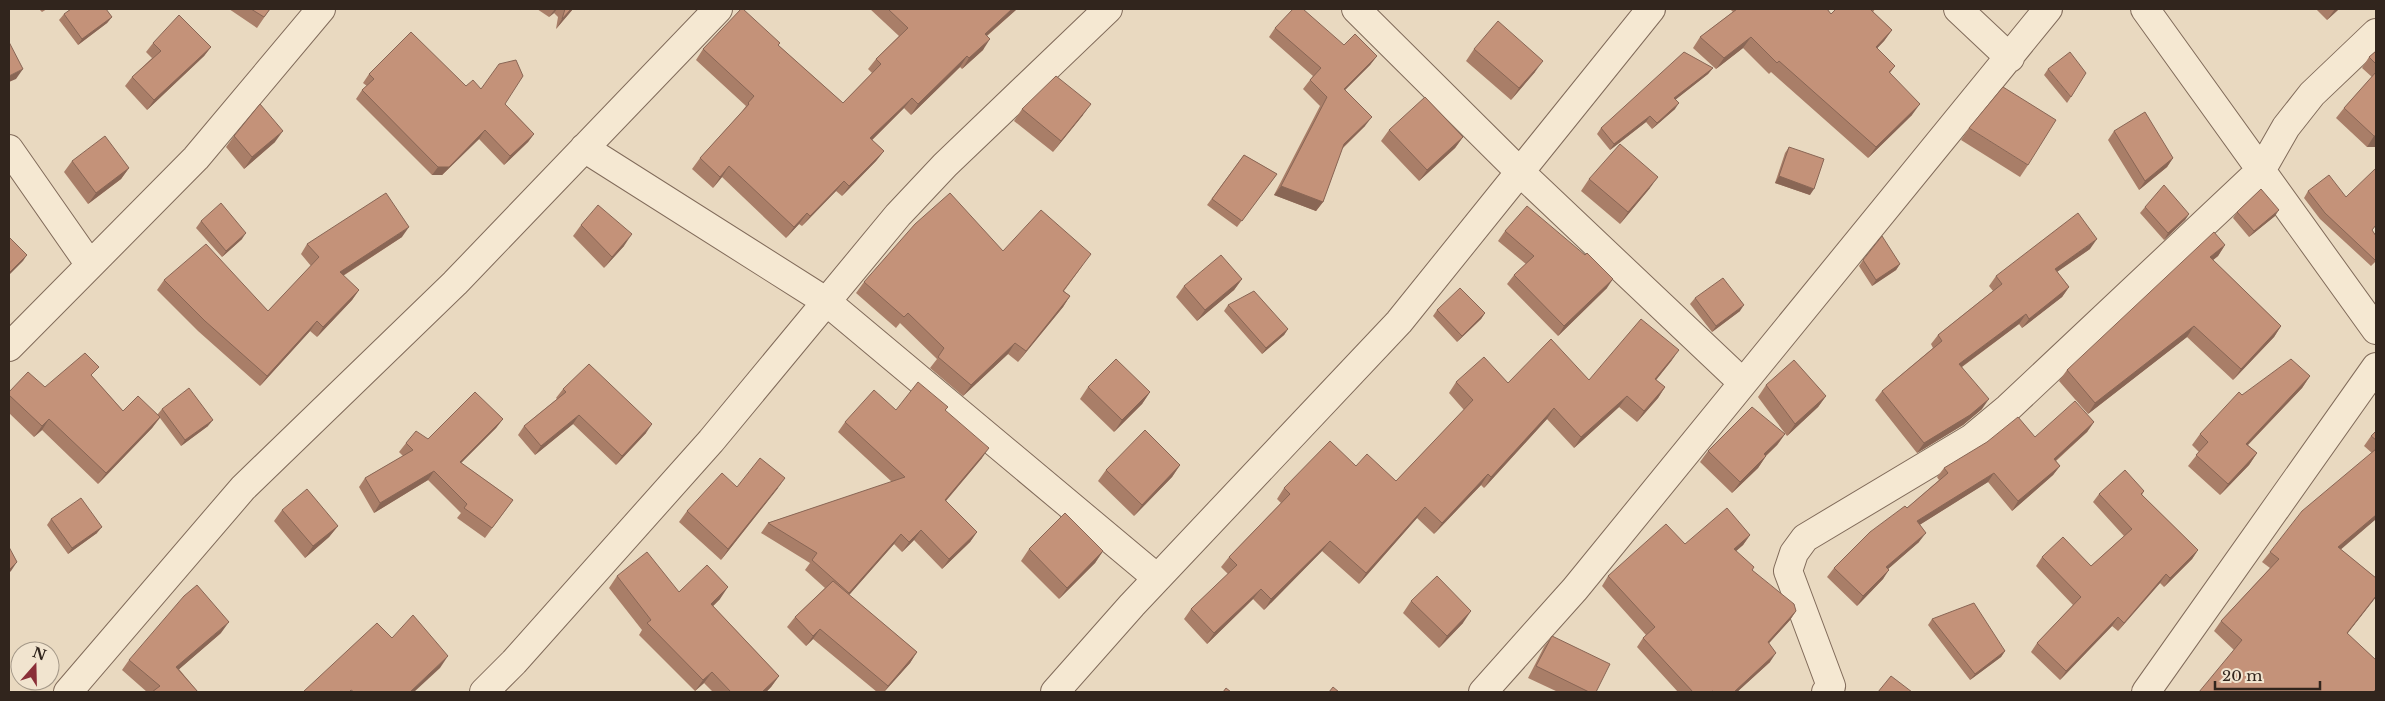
<svg xmlns="http://www.w3.org/2000/svg" width="2385" height="701" viewBox="0 0 2385 701" font-family="'Libre Baskerville',serif">
  <style>
    .lines { fill: none; stroke-linecap: round; stroke-linejoin: round }
    .street-casing { stroke: #816b5a; stroke-width: 30 }
    .street { stroke: #f5e8d2; stroke-width: 28 }
    .wall { fill: #a97e68 }
    .shaded-wall { fill: #896655 }
    .building { fill: #c49279; stroke: #896655 }
  </style>
  <rect width="100%" height="100%" fill="#e9d9c0"/>
  <g class="lines">
    <g class="street-casing">
      <path id="street" d="M 1356,9 L 1520,172 L 1743,383
        M 1958,9 L 2010,58
        M 2145,9 L 2376,330
        M 584,148 L 827,302 L 1157,578
        M 9,149 L 90,265
        M 9,347 L 196,158 L 321,9
        M 68,692 L 243,488 L 455,283 L 718,9
        M 484,692 L 514,662 L 711,441 L 898,215 L 945,165 L 1108,9
        M 1055,692 L 1132,605 L 1399,322 L 1651,9
        M 1483,692 L 1575,589 L 2048,9
        M 1826,692 L 1831,686 L 1788,571 L 1794,553 L 1805,538 L 1972,438 L 2008,408 L 2262,169 L 2286,127 L 2312,94 L 2376,33
        M 2146,692 L 2376,367"/>
    </g>
    <use href="#street" class="street"/>
  </g>
  <path class="wall" d="M 39,9 L 47,9 L 42,12 Z
    M 229,9 L 270,9 L 257,28 Z
    M 537,9 L 573,9 L 556,29 L 558,17 L 554,13 L 549,17 Z
    M 870,9 L 1017,9 L 987,36 L 983,50 L 962,69 L 960,67 L 911,115 L 904,108 L 872,140 L 884,151 L 876,161 L 842,196 L 836,191 L 802,226 L 799,224 L 786,238 L 722,177 L 713,188 L 692,169 L 700,158 L 741,113 L 746,106 L 696,60 L 703,49 L 779,46 L 843,103 L 872,73 L 868,69 L 876,59 L 899,36 Z
    M 1730,9 L 1827,9 L 1831,14 L 1836,9 L 1875,9 L 1873,12 L 1892,30 L 1884,41 L 1877,48 L 1895,66 L 1890,73 L 1912,115 L 1868,158 L 1771,72 L 1769,74 L 1743,48 L 1716,69 L 1693,48 L 1700,37 L 1733,12 Z
    M 2316,9 L 2339,9 L 2327,20 Z
    M 64,14 L 112,17 L 107,23 L 78,45 L 59,20 Z
    M 1275,28 L 1344,45 L 1377,56 L 1370,65 L 1345,90 L 1365,126 L 1342,149 L 1323,202 L 1316,211 L 1274,195 L 1320,106 L 1303,89 L 1313,76 L 1269,37 Z
    M 153,43 L 211,47 L 204,56 L 147,110 L 125,86 L 132,77 L 152,58 L 146,52 Z
    M 1474,49 L 1535,72 L 1511,100 L 1466,61 Z
    M 2376,51 L 2376,147 L 2367,147 L 2336,118 L 2344,108 L 2372,77 L 2362,68 L 2369,57 Z
    M 1713,68 L 1708,74 L 1676,99 L 1675,109 L 1652,129 L 1646,122 L 1610,150 L 1597,134 L 1601,128 Z
    M 2048,69 L 2071,97 L 2067,103 L 2044,75 Z
    M 369,74 L 466,86 L 481,89 L 505,104 L 534,134 L 528,142 L 504,165 L 479,139 L 442,175 L 432,175 L 356,99 L 362,90 L 367,86 L 363,83 Z
    M 1022,109 L 1083,115 L 1053,152 L 1014,121 Z
    M 1969,128 L 2028,165 L 2020,177 L 1961,140 Z
    M 1389,130 L 1463,137 L 1455,148 L 1419,181 L 1381,141 Z
    M 2114,131 L 2173,158 L 2167,167 L 2139,190 L 2108,140 Z
    M 234,136 L 275,142 L 244,169 L 226,147 Z
    M 1789,147 L 1810,195 L 1775,183 L 1785,153 Z
    M 1244,155 L 1277,174 L 1237,227 L 1207,205 Z
    M 72,161 L 129,168 L 121,179 L 88,204 L 64,172 Z
    M 1589,179 L 1650,188 L 1620,224 L 1581,191 Z
    M 2308,191 L 2346,197 L 2376,236 L 2376,261 L 2371,266 L 2320,219 L 2304,198 Z
    M 2145,207 L 2189,214 L 2185,220 L 2164,240 L 2140,213 Z
    M 2237,212 L 2275,216 L 2249,237 L 2233,218 Z
    M 201,221 L 242,239 L 222,257 L 196,228 Z
    M 581,225 L 624,246 L 604,268 L 573,236 Z
    M 1505,231 L 1585,255 L 1607,288 L 1558,336 L 1507,284 L 1514,275 L 1526,264 L 1498,241 Z
    M 402,237 L 343,276 L 359,290 L 352,300 L 317,337 L 310,331 L 260,386 L 198,331 L 157,290 L 164,280 L 268,311 L 311,266 L 301,254 L 307,244 Z
    M 2225,245 L 2218,256 L 2213,260 L 2281,326 L 2274,337 L 2233,380 L 2187,337 L 2088,414 L 2059,381 L 2067,370 Z
    M 2090,249 L 2057,272 L 2069,287 L 2062,297 L 2022,328 L 2019,324 L 1962,367 L 1982,409 L 1963,425 L 1917,453 L 1875,400 L 1882,391 L 1933,348 L 1931,344 L 1938,335 L 1993,291 L 1989,286 L 1996,276 Z
    M 1003,251 L 1083,265 L 1064,291 L 1070,296 L 1063,307 L 1018,362 L 1008,354 L 963,396 L 930,368 L 937,359 L 900,323 L 896,328 L 856,293 L 864,282 Z
    M 1863,260 L 1900,264 L 1896,270 L 1872,286 L 1859,266 Z
    M 1242,279 L 1234,290 L 1197,321 L 1176,297 L 1184,286 Z
    M 1695,298 L 1740,311 L 1712,332 L 1690,304 Z
    M 1228,305 L 1288,329 L 1284,335 L 1262,354 L 1224,311 Z
    M 1437,310 L 1485,313 L 1481,319 L 1457,342 L 1433,316 Z
    M 1672,360 L 1656,380 L 1665,387 L 1658,398 L 1637,422 L 1619,407 L 1574,448 L 1547,419 L 1484,488 L 1481,485 L 1434,534 L 1417,518 L 1359,584 L 1322,551 L 1264,610 L 1253,599 L 1207,644 L 1184,619 L 1191,609 L 1228,574 L 1221,567 L 1229,557 L 1281,503 L 1277,499 L 1284,488 L 1356,466 L 1396,481 L 1464,410 L 1449,393 L 1456,382 L 1508,383 L 1589,380 Z
    M 92,376 L 123,411 L 157,415 L 162,409 L 208,426 L 181,446 L 160,418 L 152,428 L 98,484 L 42,430 L 34,437 L 9,413 L 9,392 L 45,387 Z
    M 2310,376 L 2302,388 L 2248,445 L 2257,453 L 2249,465 L 2220,495 L 2188,466 L 2199,452 L 2192,445 L 2200,434 L 2242,395 Z
    M 1766,385 L 1826,396 L 1818,407 L 1787,436 L 1758,397 Z
    M 1088,387 L 1150,392 L 1142,404 L 1114,432 L 1080,399 Z
    M 563,389 L 646,433 L 616,465 L 573,424 L 535,455 L 518,435 L 524,426 L 557,399 L 556,398 Z
    M 948,407 L 945,411 L 982,458 L 946,501 L 977,532 L 970,542 L 942,569 L 914,540 L 902,552 L 894,544 L 849,595 L 917,652 L 910,663 L 884,692 L 877,692 L 813,639 L 806,646 L 787,627 L 795,617 L 825,588 L 805,570 L 810,563 L 761,533 L 768,523 L 892,482 L 838,432 L 845,422 L 896,410 Z
    M 503,419 L 496,428 L 461,463 L 513,500 L 485,538 L 457,518 L 461,513 L 428,480 L 374,513 L 359,487 L 365,478 L 403,456 L 399,452 L 406,443 L 428,439 Z
    M 2094,422 L 2087,432 L 2056,461 L 2060,466 L 2053,475 L 2012,511 L 1988,482 L 1919,525 L 1919,542 L 1888,569 L 1883,579 L 1857,606 L 1827,577 L 1834,568 L 1907,508 L 1939,480 L 1937,477 L 1944,468 L 2035,437 Z
    M 2376,431 L 2376,519 L 2340,549 L 2376,578 L 2376,597 L 2347,634 L 2376,660 L 2376,692 L 2234,650 L 2214,631 L 2221,621 L 2270,568 L 2262,562 L 2270,552 L 2372,453 L 2364,446 L 2371,436 Z
    M 1785,434 L 1777,445 L 1766,456 L 1758,468 L 1732,493 L 1700,462 L 1708,451 Z
    M 1180,465 L 1172,477 L 1134,516 L 1098,481 L 1106,470 Z
    M 737,487 L 778,488 L 721,560 L 679,522 L 687,511 Z
    M 2144,491 L 2142,495 L 2198,550 L 2192,559 L 2164,587 L 2160,583 L 2118,631 L 2112,626 L 2060,680 L 2031,652 L 2037,643 L 2073,605 L 2036,566 L 2042,557 L 2091,566 L 2124,536 L 2093,502 L 2099,494 Z
    M 282,510 L 338,526 L 329,537 L 305,558 L 274,521 Z
    M 51,519 L 97,533 L 68,554 L 47,525 Z
    M 1750,535 L 1743,545 L 1736,551 L 1752,570 L 1796,611 L 1790,620 L 1769,643 L 1770,662 L 1737,692 L 1678,692 L 1637,647 L 1643,638 L 1646,635 L 1602,586 L 1608,576 L 1685,544 Z
    M 1029,549 L 1103,551 L 1095,563 L 1059,599 L 1021,561 Z
    M 617,576 L 679,592 L 720,599 L 713,606 L 779,676 L 771,687 L 766,692 L 713,692 L 704,683 L 695,691 L 639,635 L 642,630 L 609,588 Z
    M 1411,601 L 1463,623 L 1439,648 L 1403,613 Z
    M 1932,619 L 2005,651 L 2001,657 L 1970,680 L 1928,625 Z
    M 221,633 L 179,669 L 198,692 L 147,692 L 122,670 L 129,660 Z
    M 1552,636 L 1596,692 L 1558,692 L 1528,678 L 1544,647 Z"/>
  <path class="shaded-wall" d="M 555,9 L 557,9 L 554,13 L 549,17 Z
    M 571,9 L 573,9 L 556,29 L 562,19 Z
    M 1012,9 L 1017,9 L 977,44 L 985,34 Z
    M 2335,9 L 2339,9 L 2327,20 Z
    M 112,17 L 107,23 L 78,45 L 82,39 Z
    M 1892,30 L 1884,41 L 1868,58 L 1876,47 Z
    M 1751,37 L 1743,48 L 1716,69 L 1724,58 Z
    M 990,39 L 983,50 L 962,69 L 969,58 Z
    M 211,47 L 204,56 L 147,110 L 154,100 Z
    M 967,56 L 960,67 L 911,115 L 918,104 Z
    M 1377,56 L 1370,65 L 1337,98 L 1344,89 Z
    M 1543,61 L 1535,72 L 1511,100 L 1519,88 Z
    M 1713,68 L 1708,74 L 1670,104 L 1674,98 Z
    M 23,69 L 16,79 L 9,82 L 9,76 Z
    M 912,98 L 904,108 L 863,149 L 870,138 Z
    M 1679,103 L 1675,109 L 1652,129 L 1657,123 Z
    M 1091,104 L 1083,115 L 1053,152 L 1061,141 Z
    M 1920,104 L 1912,115 L 1868,158 L 1876,147 Z
    M 1650,116 L 1646,122 L 1610,150 L 1614,144 Z
    M 1372,117 L 1365,126 L 1337,153 L 1344,144 Z
    M 485,130 L 479,139 L 442,175 L 432,175 L 438,167 Z
    M 283,131 L 275,142 L 244,169 L 252,157 Z
    M 534,134 L 528,142 L 504,165 L 510,156 Z
    M 2374,136 L 2376,136 L 2376,147 L 2367,147 Z
    M 1463,137 L 1455,148 L 1419,181 L 1427,170 Z
    M 884,151 L 876,161 L 842,196 L 849,186 Z
    M 2173,158 L 2167,167 L 2139,190 L 2145,181 Z
    M 729,166 L 722,177 L 713,188 L 720,177 Z
    M 129,168 L 121,179 L 88,204 L 96,193 Z
    M 1779,176 L 1814,189 L 1810,195 L 1775,183 Z
    M 1658,177 L 1650,188 L 1620,224 L 1628,212 Z
    M 844,181 L 836,191 L 802,226 L 810,216 Z
    M 1281,186 L 1323,202 L 1316,211 L 1274,195 Z
    M 2279,210 L 2275,216 L 2249,237 L 2254,231 Z
    M 807,213 L 799,224 L 786,238 L 794,227 Z
    M 2189,214 L 2185,220 L 2164,240 L 2168,233 Z
    M 409,227 L 402,237 L 333,282 L 340,272 Z
    M 246,233 L 242,239 L 222,257 L 226,251 Z
    M 632,234 L 624,246 L 604,268 L 612,257 Z
    M 2097,239 L 2090,249 L 2048,278 L 2055,269 Z
    M 2225,245 L 2218,256 L 2203,268 L 2210,257 Z
    M 27,255 L 23,261 L 9,275 L 9,273 Z
    M 1900,264 L 1896,270 L 1872,286 L 1876,280 Z
    M 1242,279 L 1234,290 L 1197,321 L 1205,310 Z
    M 1613,279 L 1607,288 L 1558,336 L 1564,326 Z
    M 2069,287 L 2062,297 L 2022,328 L 2029,319 Z
    M 359,290 L 352,300 L 317,337 L 323,327 Z
    M 1070,296 L 1063,307 L 1018,362 L 1026,351 Z
    M 1744,305 L 1740,311 L 1712,332 L 1716,326 Z
    M 1485,313 L 1481,319 L 1457,342 L 1462,336 Z
    M 2026,314 L 2019,324 L 1952,374 L 1959,364 Z
    M 317,321 L 310,331 L 260,386 L 267,376 Z
    M 2194,326 L 2187,337 L 2088,414 L 2095,403 Z
    M 2281,326 L 2274,337 L 2233,380 L 2241,369 Z
    M 1288,329 L 1284,335 L 1262,354 L 1266,348 Z
    M 1015,343 L 1008,354 L 963,396 L 971,385 Z
    M 1679,350 L 1672,360 L 1648,390 L 1655,379 Z
    M 2310,376 L 2302,388 L 2238,455 L 2246,444 Z
    M 1665,387 L 1658,398 L 1637,422 L 1644,411 Z
    M 1150,392 L 1142,404 L 1114,432 L 1122,420 Z
    M 1627,396 L 1619,407 L 1574,448 L 1581,437 Z
    M 1826,396 L 1818,407 L 1787,436 L 1795,424 Z
    M 1989,399 L 1982,409 L 1963,425 L 1917,453 L 1924,443 Z
    M 1554,408 L 1547,419 L 1484,488 L 1491,477 Z
    M 579,415 L 573,424 L 535,455 L 541,446 Z
    M 160,417 L 152,428 L 98,484 L 106,473 Z
    M 49,419 L 42,430 L 34,437 L 42,426 Z
    M 503,419 L 496,428 L 453,471 L 460,462 Z
    M 213,420 L 208,426 L 181,446 L 185,440 Z
    M 2094,422 L 2087,432 L 2047,468 L 2054,459 Z
    M 652,424 L 646,433 L 616,465 L 622,456 Z
    M 1785,434 L 1777,445 L 1756,465 L 1764,454 Z
    M 989,448 L 982,458 L 938,510 L 945,500 Z
    M 2257,453 L 2249,465 L 2220,495 L 2228,484 Z
    M 1766,456 L 1758,468 L 1732,493 L 1740,482 Z
    M 1180,465 L 1172,477 L 1134,516 L 1142,505 Z
    M 2060,466 L 2053,475 L 2012,511 L 2018,501 Z
    M 434,471 L 428,480 L 374,513 L 380,503 Z
    M 1994,473 L 1988,482 L 1910,531 L 1917,521 Z
    M 1488,474 L 1481,485 L 1434,534 L 1442,523 Z
    M 785,478 L 778,488 L 721,560 L 728,549 Z
    M 1425,507 L 1417,518 L 1359,584 L 1366,573 Z
    M 2376,515 L 2376,519 L 2331,558 L 2338,547 Z
    M 338,526 L 329,537 L 305,558 L 313,546 Z
    M 102,527 L 97,533 L 68,554 L 72,548 Z
    M 921,530 L 914,540 L 902,552 L 909,542 Z
    M 977,532 L 970,542 L 942,569 L 949,559 Z
    M 1926,533 L 1919,542 L 1880,576 L 1886,567 Z
    M 901,534 L 894,544 L 842,603 L 849,593 Z
    M 1750,535 L 1743,545 L 1727,559 L 1734,549 Z
    M 1330,541 L 1322,551 L 1264,610 L 1271,599 Z
    M 2198,550 L 2192,559 L 2164,587 L 2170,578 Z
    M 1103,551 L 1095,563 L 1059,599 L 1067,588 Z
    M 17,562 L 11,571 L 9,573 L 9,570 Z
    M 1889,570 L 1883,579 L 1857,606 L 1863,596 Z
    M 2166,574 L 2160,583 L 2118,631 L 2124,623 Z
    M 728,587 L 720,599 L 703,616 L 711,604 Z
    M 1261,589 L 1253,599 L 1207,644 L 1214,633 Z
    M 2376,596 L 2376,597 L 2340,643 L 2347,633 Z
    M 1471,611 L 1463,623 L 1439,648 L 1447,636 Z
    M 1796,611 L 1790,620 L 1761,652 L 1768,642 Z
    M 2118,617 L 2112,626 L 2060,680 L 2066,671 Z
    M 229,622 L 221,633 L 169,678 L 176,667 Z
    M 820,629 L 813,639 L 806,646 L 813,636 Z
    M 2005,651 L 2001,657 L 1970,680 L 1975,674 Z
    M 917,652 L 910,663 L 884,692 L 888,686 Z
    M 1776,653 L 1770,662 L 1737,692 L 1734,692 Z
    M 448,656 L 440,668 L 414,692 L 410,692 Z
    M 712,672 L 704,683 L 695,691 L 703,680 Z
    M 779,676 L 771,687 L 766,692 L 762,692 Z"/>
  <path class="building" d="M 71,9 L 106,9 L 112,17 L 82,39 L 64,14 Z
    M 251,9 L 270,9 L 264,17 Z
    M 565,9 L 571,9 L 562,19 Z
    M 741,9 L 743,9 L 780,43 L 778,45 L 843,103 L 881,64 L 876,59 L 908,28 L 888,9 L 1012,9 L 985,34 L 990,39 L 969,58 L 967,56 L 918,104 L 912,98 L 870,138 L 884,151 L 849,186 L 844,181 L 810,216 L 807,213 L 794,227 L 729,166 L 720,177 L 700,158 L 749,104 L 748,103 L 754,96 L 703,49 Z
    M 1293,9 L 1303,9 L 1344,45 L 1355,34 L 1377,56 L 1344,89 L 1372,117 L 1344,144 L 1323,202 L 1281,186 L 1327,97 L 1310,80 L 1321,68 L 1275,28 Z
    M 1737,9 L 1827,9 L 1831,14 L 1836,9 L 1873,9 L 1871,10 L 1892,30 L 1876,47 L 1895,66 L 1889,72 L 1920,104 L 1876,147 L 1779,61 L 1777,63 L 1751,37 L 1724,58 L 1700,37 Z
    M 179,15 L 211,47 L 154,100 L 132,77 L 161,51 L 153,43 Z
    M 1498,21 L 1543,61 L 1519,88 L 1474,49 Z
    M 411,32 L 466,86 L 473,80 L 481,89 L 499,64 L 516,60 L 523,76 L 505,104 L 534,134 L 510,156 L 485,130 L 449,167 L 438,167 L 362,90 L 374,79 L 369,74 Z
    M 9,42 L 23,69 L 9,76 Z
    M 2376,51 L 2376,64 L 2369,57 Z
    M 1684,52 L 1713,68 L 1674,98 L 1679,103 L 1657,123 L 1650,116 L 1614,144 L 1601,128 Z
    M 2070,52 L 2086,73 L 2071,97 L 2048,69 Z
    M 2376,72 L 2376,136 L 2374,136 L 2344,108 Z
    M 1056,76 L 1091,104 L 1061,141 L 1022,109 Z
    M 2003,87 L 2056,120 L 2028,165 L 1969,128 Z
    M 1425,97 L 1463,137 L 1427,170 L 1389,130 Z
    M 260,104 L 283,131 L 252,157 L 234,136 Z
    M 2145,112 L 2173,158 L 2145,181 L 2114,131 Z
    M 105,136 L 129,168 L 96,193 L 72,161 Z
    M 1620,144 L 1658,177 L 1628,212 L 1589,179 Z
    M 1789,147 L 1824,159 L 1814,189 L 1779,176 Z
    M 1244,155 L 1277,174 L 1242,221 L 1212,199 Z
    M 2376,168 L 2376,225 L 2372,230 L 2376,236 L 2376,259 L 2375,260 L 2325,213 L 2308,191 L 2329,175 L 2346,197 Z
    M 2164,185 L 2189,214 L 2168,233 L 2145,207 Z
    M 2261,189 L 2279,210 L 2254,231 L 2237,212 Z
    M 386,193 L 409,227 L 340,272 L 359,290 L 323,327 L 317,321 L 267,376 L 205,321 L 164,280 L 206,244 L 268,311 L 319,257 L 307,244 Z
    M 950,193 L 1003,251 L 1041,210 L 1091,254 L 1063,291 L 1070,296 L 1026,351 L 1015,343 L 971,385 L 938,357 L 944,348 L 908,313 L 904,317 L 864,282 L 915,224 Z
    M 221,203 L 246,233 L 226,251 L 201,221 Z
    M 598,205 L 632,234 L 612,257 L 581,225 Z
    M 1527,206 L 1585,255 L 1587,253 L 1613,279 L 1564,326 L 1514,275 L 1534,256 L 1505,231 Z
    M 2078,213 L 2097,239 L 2055,269 L 2069,287 L 2029,319 L 2026,314 L 1959,364 L 1989,399 L 1970,415 L 1924,443 L 1882,391 L 1942,341 L 1938,335 L 2002,284 L 1996,276 Z
    M 2214,232 L 2225,245 L 2210,257 L 2281,326 L 2241,369 L 2194,326 L 2095,403 L 2067,370 Z
    M 1882,236 L 1900,264 L 1876,280 L 1863,260 Z
    M 9,237 L 27,255 L 9,273 Z
    M 1221,255 L 1242,279 L 1205,310 L 1184,286 Z
    M 1723,278 L 1744,305 L 1716,326 L 1695,298 Z
    M 1460,288 L 1485,313 L 1462,336 L 1437,310 Z
    M 1254,291 L 1288,329 L 1266,348 L 1228,305 Z
    M 1641,319 L 1679,350 L 1655,379 L 1665,387 L 1644,411 L 1627,396 L 1581,437 L 1554,408 L 1491,477 L 1488,474 L 1442,523 L 1425,507 L 1366,573 L 1330,541 L 1271,599 L 1261,589 L 1214,633 L 1191,609 L 1237,565 L 1229,557 L 1290,494 L 1284,488 L 1330,441 L 1356,466 L 1367,454 L 1396,481 L 1473,400 L 1456,382 L 1484,357 L 1508,383 L 1551,339 L 1589,380 Z
    M 85,353 L 99,367 L 91,375 L 123,411 L 138,396 L 160,417 L 106,473 L 49,419 L 42,426 L 9,395 L 9,392 L 28,372 L 45,387 Z
    M 1116,359 L 1150,392 L 1122,420 L 1088,387 Z
    M 2291,359 L 2310,376 L 2246,444 L 2257,453 L 2228,484 L 2196,455 L 2208,442 L 2200,434 L 2239,392 L 2242,395 Z
    M 1794,360 L 1826,396 L 1795,424 L 1766,385 Z
    M 589,364 L 652,424 L 622,456 L 579,415 L 541,446 L 524,426 L 566,392 L 563,389 Z
    M 918,382 L 948,407 L 945,410 L 989,448 L 945,500 L 977,532 L 949,559 L 921,530 L 909,542 L 901,534 L 849,593 L 812,560 L 817,553 L 768,523 L 905,477 L 845,422 L 874,390 L 896,410 Z
    M 189,388 L 213,420 L 185,440 L 162,409 Z
    M 475,392 L 503,419 L 460,462 L 513,500 L 492,528 L 464,508 L 467,504 L 434,471 L 380,503 L 365,478 L 413,450 L 406,443 L 416,431 L 428,439 Z
    M 2075,401 L 2094,422 L 2054,459 L 2060,466 L 2018,501 L 1994,473 L 1917,521 L 1926,533 L 1886,567 L 1889,570 L 1863,596 L 1834,568 L 1870,532 L 1905,506 L 1907,508 L 1948,473 L 1944,468 L 1987,442 L 2018,417 L 2035,437 Z
    M 1752,407 L 1785,434 L 1764,454 L 1766,456 L 1740,482 L 1708,451 Z
    M 1145,430 L 1180,465 L 1142,505 L 1106,470 Z
    M 2376,431 L 2376,440 L 2371,436 Z
    M 2376,449 L 2376,515 L 2338,547 L 2376,578 L 2376,596 L 2347,633 L 2376,660 L 2376,689 L 2373,692 L 2199,692 L 2242,640 L 2221,621 L 2279,559 L 2270,552 L 2302,511 Z
    M 760,458 L 785,478 L 728,549 L 687,511 L 722,473 L 737,487 Z
    M 2125,470 L 2144,491 L 2141,494 L 2198,550 L 2170,578 L 2166,574 L 2124,623 L 2118,617 L 2066,671 L 2037,643 L 2081,597 L 2042,557 L 2063,537 L 2091,566 L 2132,529 L 2099,494 Z
    M 307,489 L 338,526 L 313,546 L 282,510 Z
    M 81,498 L 102,527 L 72,548 L 51,519 Z
    M 1727,508 L 1750,535 L 1734,549 L 1754,567 L 1752,570 L 1794,604 L 1796,611 L 1768,642 L 1776,653 L 1734,692 L 1714,692 L 1712,691 L 1711,692 L 1693,692 L 1643,638 L 1655,627 L 1608,576 L 1666,524 L 1685,544 Z
    M 1065,513 L 1103,551 L 1067,588 L 1029,549 Z
    M 9,547 L 17,562 L 9,570 Z
    M 647,552 L 679,592 L 707,565 L 728,587 L 711,604 L 779,676 L 762,692 L 731,692 L 712,672 L 703,680 L 647,623 L 651,620 L 617,576 Z
    M 1437,576 L 1471,611 L 1447,636 L 1411,601 Z
    M 833,581 L 917,652 L 888,686 L 820,629 L 813,636 L 795,617 Z
    M 197,585 L 229,622 L 176,667 L 198,692 L 152,692 L 160,686 L 129,660 L 184,596 Z
    M 1974,603 L 2005,651 L 1975,674 L 1932,619 Z
    M 413,615 L 448,656 L 410,692 L 354,692 L 351,690 L 349,692 L 303,692 L 377,623 L 392,638 Z
    M 1552,636 L 1610,664 L 1596,692 L 1589,692 L 1536,666 Z
    M 1891,676 L 1912,692 L 1878,692 Z
    M 1333,687 L 1339,692 L 1329,692 Z
    M 1226,688 L 1231,692 L 1223,692 Z"/>
  <rect width="2385" height="701" fill="none" stroke="#31251d" stroke-width="20"/>
  <g transform="translate(35 666) rotate(20)"><circle r="24" fill="#f1e4cf" stroke="#a49888"/>
  <path d="M0-4L9 19L0 12L-9 19Z" fill="#8a2f38"/>
  <text y="-8" font-size="14" font-weight="bold" text-anchor="middle" fill="#31251d">N</text>
  </g>
  <path d="M2215 681v8h105v-8" fill="none" stroke="#31251d" stroke-width="2.5"/>
  <text x="2222" y="681" font-size="15" fill="#31251d" stroke="#f1e4cf" stroke-width="4" paint-order="stroke">20 m</text>
</svg>
